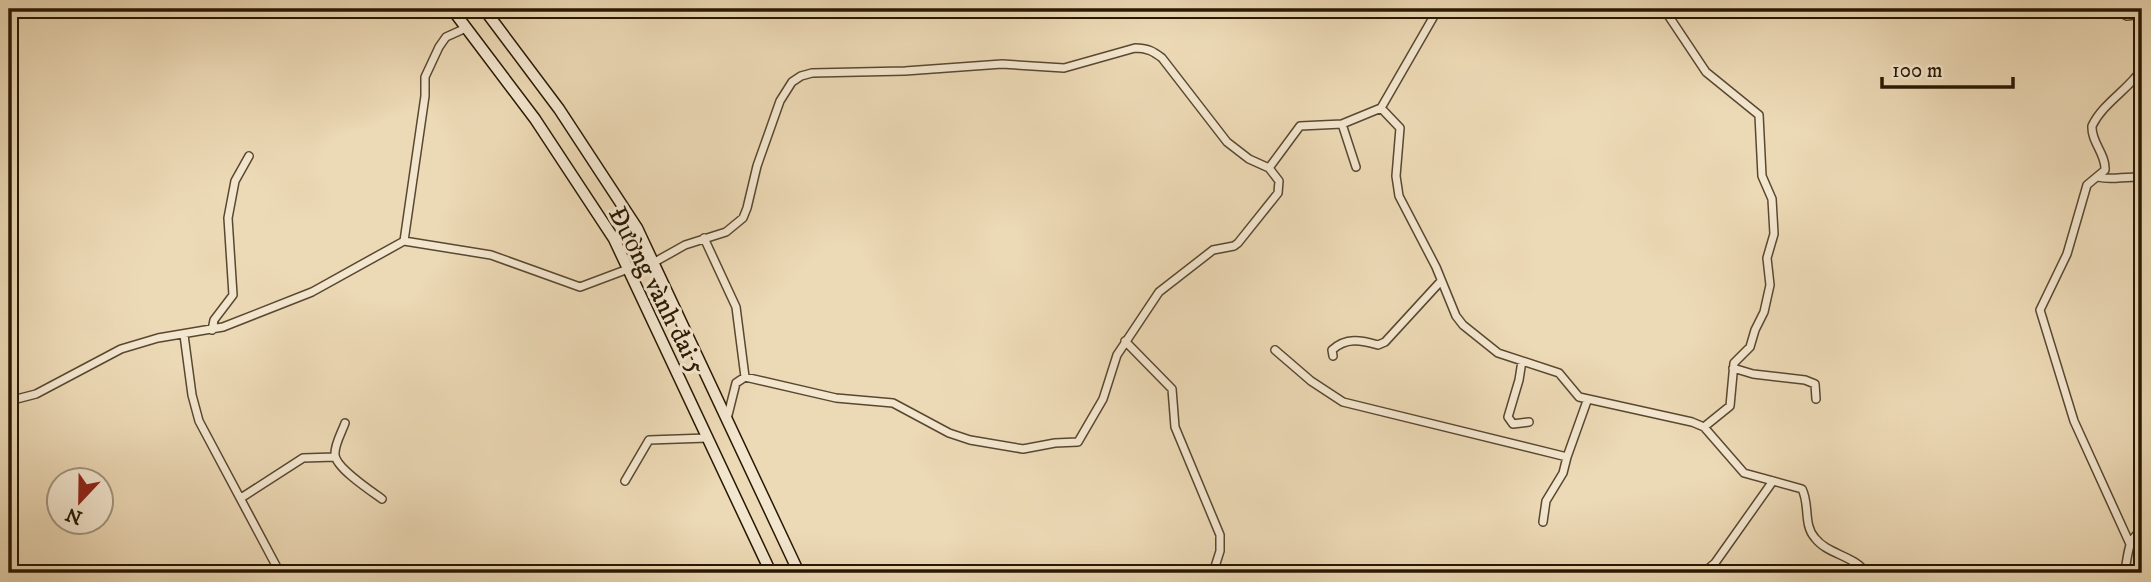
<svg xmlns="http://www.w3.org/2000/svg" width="2151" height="582" viewBox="0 0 2151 582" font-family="'IM FELL DW Pica',serif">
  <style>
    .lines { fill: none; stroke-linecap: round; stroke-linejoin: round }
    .street-casing { stroke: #59482f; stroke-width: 10 }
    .secondary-casing { stroke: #281802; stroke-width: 13 }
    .street { stroke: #f3e6cf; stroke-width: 7 }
    .secondary { stroke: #f3e6cf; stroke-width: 10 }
    .labels { text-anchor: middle; stroke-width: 6; stroke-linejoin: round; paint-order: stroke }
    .street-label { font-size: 26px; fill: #281802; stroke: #f3e6cf }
  </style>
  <rect width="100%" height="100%" fill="#ecd9b5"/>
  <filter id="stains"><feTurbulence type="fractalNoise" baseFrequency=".00286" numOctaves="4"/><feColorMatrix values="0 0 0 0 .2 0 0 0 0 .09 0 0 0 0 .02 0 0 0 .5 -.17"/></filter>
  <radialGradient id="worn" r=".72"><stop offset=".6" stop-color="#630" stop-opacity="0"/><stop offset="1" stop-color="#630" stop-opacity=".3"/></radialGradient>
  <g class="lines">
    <g class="street-casing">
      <path id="street" d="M 1664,9 L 1706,72 L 1759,115 L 1762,176 L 1772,199 L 1774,234 L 1767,258 L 1770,285 L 1764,312 L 1755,330 L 1750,347 L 1734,363 L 1730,406 L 1704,427
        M 2113,9 L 2127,16 L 2142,14
        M 1381,108 L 1400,128 L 1396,176 L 1399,196 L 1436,267 L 1456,316 L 1463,325 L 1498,353 L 1559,373 L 1579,397 L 1692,422 L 1704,427 L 1744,473 L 1802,489 C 1810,504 1803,525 1815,538 C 1828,555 1854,555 1866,573
        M 1342,124 L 1356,167
        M 1269,168 L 1300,126 L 1342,124 L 1381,108 L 1438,9
        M 2098,177 C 2113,181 2127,175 2142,178
        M 704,238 L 736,307 L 745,377
        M 404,241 L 425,96 L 425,77 L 439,47 L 446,37 L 466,28
        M 653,263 L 685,245 L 726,232 L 743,218 L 747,208 L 757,166 L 780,101 L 792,82 L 801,76 L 812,73 L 905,71 L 1002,64 L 1064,68 L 1135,48 C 1147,48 1153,51 1162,58 L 1227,142 L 1249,159 L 1269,168 L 1279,181 L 1278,193 L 1238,243 L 1234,246 L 1213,250 L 1159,292 L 1117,355 L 1103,399 L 1078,442 L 1055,443 L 1023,449 L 970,440 L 949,433 L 893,403 L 836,398 L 745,377 L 736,383 L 727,419
        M 212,330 L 214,320 L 233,295 L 228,218 L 235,181 L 249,156
        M 184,335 L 192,395 L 199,421 L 280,573
        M 1125,341 L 1172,389 L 1175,427 L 1220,535 L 1220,551 L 1213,573
        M 1275,350 L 1311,381 L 1343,402 L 1567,457
        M 1333,356 L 1332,350 C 1346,337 1361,340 1378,345 L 1385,342 L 1441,281
        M 1522,361 L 1519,380 L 1508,417 L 1513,424 L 1529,422
        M 1733,368 L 1753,374 L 1805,380 L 1815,384 L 1816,399
        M 9,401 L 36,394 L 121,349 L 158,338 L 223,327 L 312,292 L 404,241 L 491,255 L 580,287 L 628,269
        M 345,423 C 342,432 334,445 335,455 C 336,468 371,491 382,499
        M 625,481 L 649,440 L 707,438
        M 241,498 L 303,458 L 335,457
        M 1543,522 L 1546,501 L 1563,473 L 1567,457 L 1587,401
        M 2130,544 L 2074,421 L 2040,310 L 2067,254 L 2087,185 L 2105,170 C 2106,154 2091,142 2092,126 C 2103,103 2128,90 2142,69
        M 1703,573 L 1715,563 L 1773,481
        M 2124,573 C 2129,557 2126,539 2142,531"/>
    </g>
    <g class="secondary-casing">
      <path id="secondary" d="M 452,9 L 535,119 L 614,239 L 771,573
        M 484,9 L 559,109 L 637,228 L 799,573"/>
    </g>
    <use href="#street" class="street"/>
    <use href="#secondary" class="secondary"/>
  </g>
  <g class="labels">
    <g class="street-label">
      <text transform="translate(658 290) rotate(63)" y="9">Đường vành đai 5</text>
    </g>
  </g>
  <rect width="2151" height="582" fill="none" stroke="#ecd9b5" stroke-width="35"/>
  <rect x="10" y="10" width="2130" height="561" fill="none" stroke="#281802" stroke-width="3.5"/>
  <rect x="18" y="18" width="2116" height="547" fill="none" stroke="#281802" stroke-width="2"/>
  <g transform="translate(80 501) rotate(202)"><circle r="33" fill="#f3e6cf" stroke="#a2947d" stroke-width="2"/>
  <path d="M0-5L12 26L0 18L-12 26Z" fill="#8f2418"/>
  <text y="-10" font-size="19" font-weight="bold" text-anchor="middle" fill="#281802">N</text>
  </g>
  <path d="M1882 77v10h131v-10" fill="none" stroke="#281802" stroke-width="3.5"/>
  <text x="1892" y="77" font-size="21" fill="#281802" stroke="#f3e6cf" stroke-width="5" paint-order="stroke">100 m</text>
  <rect width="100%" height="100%" filter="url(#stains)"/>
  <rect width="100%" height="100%" fill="url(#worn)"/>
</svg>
